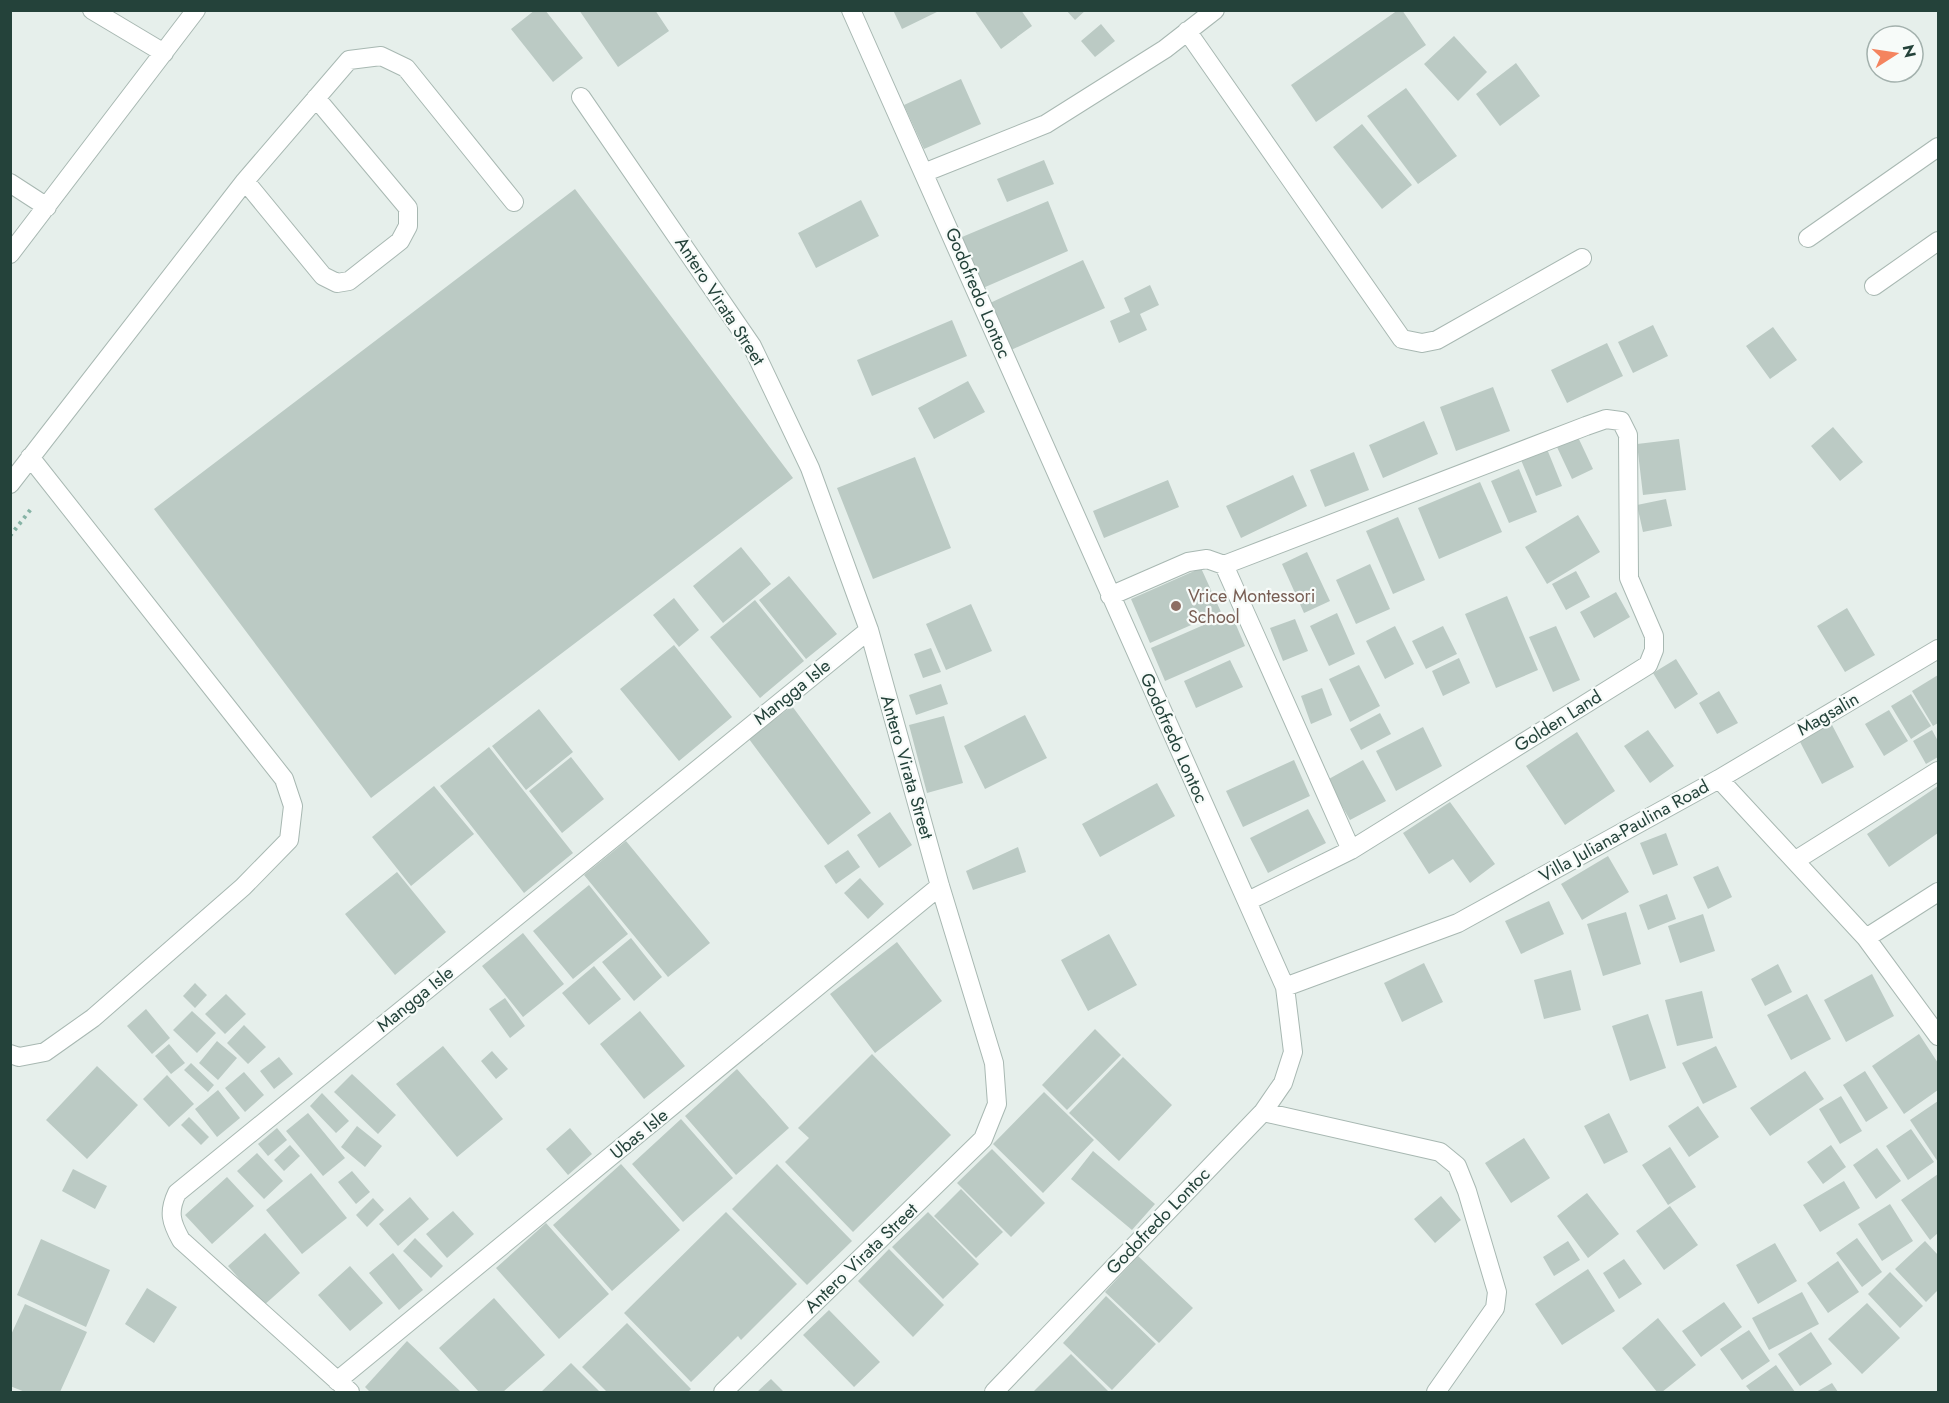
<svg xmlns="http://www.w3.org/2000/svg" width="1949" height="1403" viewBox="0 0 1949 1403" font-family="Jost,sans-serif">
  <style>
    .building { fill: #bbcac4 }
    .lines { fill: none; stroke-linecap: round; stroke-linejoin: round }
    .minor-casing { stroke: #a8b8b2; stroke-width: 20 }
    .path { stroke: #86b3a5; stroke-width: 4; stroke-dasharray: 3 4.5; stroke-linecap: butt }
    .minor { stroke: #fff; stroke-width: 18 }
    .education-dot { fill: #8d6e63; stroke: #f7fbf9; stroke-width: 2 }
    .labels { text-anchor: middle; stroke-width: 4.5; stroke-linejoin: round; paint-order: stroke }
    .street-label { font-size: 18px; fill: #24423a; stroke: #f7fbf9 }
    .education-label { font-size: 18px; fill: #785e54; stroke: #f7fbf9; text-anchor: start }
  </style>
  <rect width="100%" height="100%" fill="#e6efeb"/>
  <path class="building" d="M 535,10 L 545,10 L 583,58 L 553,82 L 511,29 Z
    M 579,10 L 655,10 L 669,31 L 618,67 Z
    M 893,10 L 941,10 L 902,29 Z
    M 974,10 L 1021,10 L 1032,26 L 1001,49 Z
    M 1066,10 L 1086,10 L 1075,20 Z
    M 1398,10 L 1402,10 L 1426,45 L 1316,122 L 1291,85 Z
    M 1101,24 L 1115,41 L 1095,57 L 1081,41 Z
    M 1454,36 L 1487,72 L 1458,101 L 1424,64 Z
    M 1516,63 L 1540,96 L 1500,126 L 1476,94 Z
    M 961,79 L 981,124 L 924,149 L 904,105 Z
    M 1406,88 L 1457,156 L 1418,184 L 1367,116 Z
    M 1362,124 L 1412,185 L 1382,209 L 1333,147 Z
    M 1044,160 L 1054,184 L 1007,202 L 997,179 Z
    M 575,189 L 793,478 L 371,798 L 154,509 Z
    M 861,200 L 879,236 L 816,268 L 798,233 Z
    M 1048,201 L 1068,251 L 983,288 L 962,237 Z
    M 1083,260 L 1105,308 L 1011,350 L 990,303 Z
    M 1150,285 L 1159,305 L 1140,314 L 1147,330 L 1119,343 L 1110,321 L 1130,312 L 1124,298 Z
    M 952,320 L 967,356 L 872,396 L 857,360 Z
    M 1653,325 L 1668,356 L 1633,373 L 1618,342 Z
    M 1773,327 L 1797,360 L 1770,379 L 1746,346 Z
    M 1607,343 L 1623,376 L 1567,403 L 1551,370 Z
    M 968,381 L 985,412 L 934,439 L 918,408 Z
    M 1493,387 L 1510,431 L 1456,451 L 1440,407 Z
    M 1424,421 L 1438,454 L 1383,478 L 1369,445 Z
    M 1833,427 L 1863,462 L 1840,481 L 1811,446 Z
    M 1577,435 L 1593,469 L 1572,479 L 1556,445 Z
    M 1679,439 L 1686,490 L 1643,495 L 1637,444 Z
    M 1547,449 L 1562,486 L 1536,496 L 1521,460 Z
    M 1354,452 L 1369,490 L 1325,507 L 1310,470 Z
    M 915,457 L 951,548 L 873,579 L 837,488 Z
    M 1519,469 L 1537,512 L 1509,523 L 1491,481 Z
    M 1293,475 L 1307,506 L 1241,538 L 1226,506 Z
    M 1168,480 L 1179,507 L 1104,538 L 1093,511 Z
    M 1480,482 L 1502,532 L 1439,559 L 1418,508 Z
    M 1666,499 L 1672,526 L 1643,532 L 1637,505 Z
    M 1578,515 L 1600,552 L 1547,584 L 1525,547 Z
    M 1398,517 L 1425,580 L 1393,594 L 1366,531 Z
    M 741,547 L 771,584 L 723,623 L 693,586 Z
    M 1307,552 L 1330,601 L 1304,613 L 1282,564 Z
    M 1370,564 L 1390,609 L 1356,624 L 1336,580 Z
    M 1201,568 L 1221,612 L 1150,643 L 1131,599 Z
    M 1576,571 L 1590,597 L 1566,610 L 1552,584 Z
    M 789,576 L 837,634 L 806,659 L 759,600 Z
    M 1616,592 L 1630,617 L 1594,638 L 1580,612 Z
    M 1507,596 L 1538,670 L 1496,688 L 1465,614 Z
    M 674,598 L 699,630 L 679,647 L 653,615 Z
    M 755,600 L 804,661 L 760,698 L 710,637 Z
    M 971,604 L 992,651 L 946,670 L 926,624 Z
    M 1847,608 L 1875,655 L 1845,672 L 1817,626 Z
    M 1231,613 L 1245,646 L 1165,681 L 1151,648 Z
    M 1337,613 L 1355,654 L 1329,666 L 1310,626 Z
    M 1295,619 L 1308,651 L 1283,661 L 1270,628 Z
    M 1395,626 L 1414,664 L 1385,679 L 1366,641 Z
    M 1443,626 L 1457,654 L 1426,669 L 1412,641 Z
    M 1556,626 L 1580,680 L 1553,692 L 1529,637 Z
    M 674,645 L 732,717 L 679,761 L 620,689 Z
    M 931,648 L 941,672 L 923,678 L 914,654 Z
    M 1459,658 L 1470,683 L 1443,696 L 1432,671 Z
    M 1676,659 L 1698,694 L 1675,709 L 1653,673 Z
    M 1230,660 L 1243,687 L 1196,708 L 1184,681 Z
    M 1359,665 L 1380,706 L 1350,722 L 1329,679 Z
    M 1938,675 L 1938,723 L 1933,726 L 1912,691 Z
    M 941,684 L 948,704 L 916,715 L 909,695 Z
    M 1322,688 L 1332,715 L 1311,724 L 1301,696 Z
    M 1719,691 L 1738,723 L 1717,734 L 1699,703 Z
    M 1911,694 L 1931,726 L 1911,739 L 1891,706 Z
    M 792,706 L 871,813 L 828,845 L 749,739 Z
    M 539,709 L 573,752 L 526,790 L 492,746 Z
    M 1889,710 L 1908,741 L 1884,756 L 1865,724 Z
    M 1380,713 L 1391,734 L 1361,750 L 1350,729 Z
    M 1025,715 L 1047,758 L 985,789 L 964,746 Z
    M 944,716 L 963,783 L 927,793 L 909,725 Z
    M 1831,723 L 1854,767 L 1822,784 L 1799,740 Z
    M 1423,727 L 1442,766 L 1396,791 L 1376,751 Z
    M 1648,730 L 1674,766 L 1650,783 L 1624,746 Z
    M 1932,730 L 1938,741 L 1938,757 L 1926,764 L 1913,741 Z
    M 1577,732 L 1615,791 L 1565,825 L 1526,766 Z
    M 489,747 L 573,853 L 524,893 L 440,786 Z
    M 571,757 L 604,799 L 562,833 L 529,791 Z
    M 1294,760 L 1310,796 L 1243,827 L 1226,791 Z
    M 1363,760 L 1386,801 L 1350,820 L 1327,780 Z
    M 1157,783 L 1175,816 L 1100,857 L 1082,824 Z
    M 434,786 L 474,834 L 411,886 L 372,837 Z
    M 1938,786 L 1938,833 L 1889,867 L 1867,834 Z
    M 1450,802 L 1495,864 L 1470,883 L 1453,859 L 1429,874 L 1403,833 Z
    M 1308,809 L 1326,843 L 1268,873 L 1250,838 Z
    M 890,812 L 912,845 L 879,868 L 857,835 Z
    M 1666,833 L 1678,865 L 1653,875 L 1640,843 Z
    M 626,841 L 710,943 L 668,977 L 584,875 Z
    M 1018,847 L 1026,872 L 973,890 L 966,871 Z
    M 848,850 L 860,867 L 836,884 L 824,866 Z
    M 1608,856 L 1629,892 L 1582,920 L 1561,884 Z
    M 1718,866 L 1732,897 L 1708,909 L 1693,877 Z
    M 397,872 L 446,932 L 395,975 L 345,914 Z
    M 860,878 L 884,904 L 868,919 L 844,893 Z
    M 589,885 L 628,934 L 573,979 L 533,931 Z
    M 1667,894 L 1676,919 L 1648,930 L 1639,905 Z
    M 1549,901 L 1564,934 L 1521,954 L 1505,921 Z
    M 1626,912 L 1641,964 L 1603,976 L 1587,924 Z
    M 1703,914 L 1715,951 L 1680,963 L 1668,926 Z
    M 523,933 L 564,984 L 523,1017 L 482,966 Z
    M 1109,934 L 1137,985 L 1088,1011 L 1061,960 Z
    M 631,938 L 662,977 L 634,1001 L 602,962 Z
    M 897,942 L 942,1001 L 875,1053 L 830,994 Z
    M 1424,963 L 1443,1002 L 1402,1022 L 1384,983 Z
    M 1778,964 L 1792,992 L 1765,1006 L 1751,979 Z
    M 594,966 L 621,999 L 589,1025 L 562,993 Z
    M 1571,970 L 1581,1010 L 1544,1019 L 1534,980 Z
    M 1872,974 L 1894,1016 L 1846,1042 L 1824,1000 Z
    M 195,983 L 207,995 L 195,1008 L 183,996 Z
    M 1702,991 L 1713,1038 L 1677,1046 L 1665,1000 Z
    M 226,994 L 246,1014 L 225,1034 L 205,1014 Z
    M 1807,994 L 1831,1039 L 1791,1060 L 1767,1015 Z
    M 505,998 L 525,1026 L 510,1038 L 489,1009 Z
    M 146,1009 L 170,1038 L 152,1054 L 127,1026 Z
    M 192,1011 L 216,1033 L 197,1053 L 173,1030 Z
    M 640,1011 L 685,1066 L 644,1099 L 600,1044 Z
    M 1648,1014 L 1666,1068 L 1630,1081 L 1612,1026 Z
    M 244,1025 L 266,1047 L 248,1064 L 227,1043 Z
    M 1095,1029 L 1121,1055 L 1067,1110 L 1042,1085 Z
    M 1919,1034 L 1938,1063 L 1938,1090 L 1904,1114 L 1872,1066 Z
    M 217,1041 L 237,1058 L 218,1080 L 199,1063 Z
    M 169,1044 L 185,1063 L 171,1074 L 155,1056 Z
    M 443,1046 L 503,1119 L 457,1157 L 396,1084 Z
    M 1716,1046 L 1737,1087 L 1703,1104 L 1682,1063 Z
    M 492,1051 L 508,1069 L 496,1079 L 481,1061 Z
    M 872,1054 L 951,1135 L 853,1232 L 785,1162 L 809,1138 L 798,1128 Z
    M 279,1057 L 293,1074 L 274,1089 L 260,1071 Z
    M 1123,1057 L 1172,1105 L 1119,1161 L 1069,1113 Z
    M 191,1063 L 214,1085 L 208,1092 L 184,1070 Z
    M 97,1066 L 138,1105 L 87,1159 L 46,1120 Z
    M 737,1069 L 789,1128 L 736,1175 L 685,1116 Z
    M 1805,1071 L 1824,1099 L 1770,1136 L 1750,1108 Z
    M 1865,1071 L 1888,1108 L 1866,1122 L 1843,1085 Z
    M 244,1072 L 264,1095 L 245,1112 L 225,1088 Z
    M 352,1074 L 396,1115 L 378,1134 L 334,1092 Z
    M 167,1075 L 194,1104 L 169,1127 L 143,1099 Z
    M 218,1090 L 240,1118 L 217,1137 L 195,1109 Z
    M 1044,1092 L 1094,1140 L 1043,1193 L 993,1144 Z
    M 322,1093 L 349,1121 L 336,1133 L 310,1106 Z
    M 1841,1096 L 1862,1131 L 1840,1144 L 1819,1109 Z
    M 1938,1101 L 1938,1162 L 1910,1120 Z
    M 1698,1106 L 1719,1137 L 1689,1157 L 1668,1126 Z
    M 308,1113 L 345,1158 L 323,1176 L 286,1131 Z
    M 1609,1113 L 1628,1152 L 1604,1164 L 1584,1126 Z
    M 189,1117 L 209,1137 L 201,1145 L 181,1125 Z
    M 681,1119 L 733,1178 L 683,1222 L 632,1164 Z
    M 357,1126 L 382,1146 L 365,1167 L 341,1147 Z
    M 277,1128 L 287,1140 L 268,1156 L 258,1144 Z
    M 570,1128 L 592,1154 L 568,1175 L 546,1149 Z
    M 1911,1129 L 1934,1162 L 1908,1180 L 1886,1146 Z
    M 1524,1138 L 1550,1178 L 1511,1203 L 1485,1163 Z
    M 290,1145 L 300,1156 L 284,1171 L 274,1160 Z
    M 1831,1145 L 1846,1167 L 1823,1184 L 1807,1162 Z
    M 1670,1147 L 1696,1187 L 1668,1205 L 1642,1165 Z
    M 1877,1148 L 1901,1181 L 1876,1199 L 1853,1165 Z
    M 992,1149 L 1045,1203 L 1011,1237 L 957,1183 Z
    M 1093,1151 L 1155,1204 L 1132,1230 L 1071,1179 Z
    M 257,1153 L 283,1181 L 264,1199 L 237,1171 Z
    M 621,1164 L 680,1230 L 612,1291 L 553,1225 Z
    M 777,1164 L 852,1241 L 807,1285 L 732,1209 Z
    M 73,1169 L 107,1186 L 95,1209 L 62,1191 Z
    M 352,1171 L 370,1192 L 356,1204 L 338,1182 Z
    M 311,1173 L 347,1218 L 302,1254 L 266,1210 Z
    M 1938,1174 L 1938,1233 L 1930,1240 L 1901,1200 Z
    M 227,1177 L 254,1206 L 212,1244 L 185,1215 Z
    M 1844,1181 L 1860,1208 L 1820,1232 L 1803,1205 Z
    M 961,1189 L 1003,1232 L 976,1258 L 934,1216 Z
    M 1587,1193 L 1619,1234 L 1588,1258 L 1557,1216 Z
    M 1441,1196 L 1461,1220 L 1435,1243 L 1414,1219 Z
    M 410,1197 L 429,1219 L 398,1246 L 379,1224 Z
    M 373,1198 L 384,1210 L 367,1227 L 356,1215 Z
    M 1890,1204 L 1913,1241 L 1882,1261 L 1858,1224 Z
    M 1670,1206 L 1698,1245 L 1664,1270 L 1636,1231 Z
    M 453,1211 L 474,1234 L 447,1258 L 426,1234 Z
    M 726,1212 L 797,1284 L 741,1340 L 738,1336 L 691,1382 L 624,1313 Z
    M 928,1212 L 979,1264 L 943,1299 L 892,1247 Z
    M 546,1223 L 609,1294 L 559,1339 L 496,1268 Z
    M 265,1233 L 300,1273 L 263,1306 L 228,1266 Z
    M 415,1238 L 443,1266 L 431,1278 L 403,1251 Z
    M 1857,1238 L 1882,1272 L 1862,1287 L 1836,1253 Z
    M 41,1239 L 110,1270 L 86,1327 L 17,1295 Z
    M 1568,1241 L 1580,1260 L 1554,1276 L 1543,1257 Z
    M 1925,1241 L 1938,1255 L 1938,1290 L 1926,1302 L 1895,1269 Z
    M 1775,1243 L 1797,1281 L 1758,1304 L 1736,1265 Z
    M 889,1249 L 944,1305 L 913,1337 L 858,1281 Z
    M 393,1253 L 423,1290 L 399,1310 L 369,1273 Z
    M 1138,1256 L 1193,1308 L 1159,1343 L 1105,1292 Z
    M 1624,1259 L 1642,1284 L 1619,1299 L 1603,1273 Z
    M 1838,1261 L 1859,1292 L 1828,1313 L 1807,1283 Z
    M 350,1266 L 383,1303 L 350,1331 L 318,1295 Z
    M 1588,1269 L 1615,1311 L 1562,1345 L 1535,1304 Z
    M 1890,1272 L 1923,1306 L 1900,1328 L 1868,1294 Z
    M 147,1288 L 177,1307 L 154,1343 L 125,1324 Z
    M 1802,1292 L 1819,1324 L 1769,1350 L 1752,1318 Z
    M 1106,1296 L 1156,1344 L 1112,1390 L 1063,1343 Z
    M 494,1298 L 545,1355 L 503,1392 L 479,1392 L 439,1348 Z
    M 1724,1302 L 1742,1327 L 1701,1357 L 1682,1331 Z
    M 1867,1303 L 1900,1338 L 1862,1374 L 1828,1339 Z
    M 25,1304 L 87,1332 L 60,1392 L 25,1392 L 10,1386 L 10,1337 Z
    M 829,1310 L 880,1362 L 854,1387 L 803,1335 Z
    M 1658,1318 L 1696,1365 L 1662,1392 L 1657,1392 L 1622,1348 Z
    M 627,1323 L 691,1389 L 688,1392 L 607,1392 L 582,1367 Z
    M 1749,1330 L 1770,1361 L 1742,1380 L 1720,1349 Z
    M 1811,1332 L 1832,1364 L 1800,1386 L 1778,1354 Z
    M 407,1341 L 461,1392 L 370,1392 L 365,1387 Z
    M 1071,1354 L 1109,1392 L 1033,1392 Z
    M 571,1363 L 600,1392 L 541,1392 Z
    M 1776,1365 L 1795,1392 L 1751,1392 L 1746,1386 Z
    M 771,1379 L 784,1392 L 757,1392 Z
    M 1832,1383 L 1838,1392 L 1816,1392 Z"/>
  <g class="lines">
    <g class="minor-casing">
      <path id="minor" d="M 92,10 L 164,53
        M 851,10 L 1285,987 L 1293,1052 L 1283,1083 L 1263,1112 L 994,1392
        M 1187,31 L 1402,339 L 1422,343 L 1437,340 L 1582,258
        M 581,97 L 752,346 L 810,468 L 869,630 L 940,886 L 994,1063 L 997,1104 L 983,1139 L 723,1392
        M 926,172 L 1046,124 L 1165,49 L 1215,10
        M 245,181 L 323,276 L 337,283 L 349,281 L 400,241 L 408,226 L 408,208 L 316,98
        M 10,183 L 47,207
        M 1808,238 L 1938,147
        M 10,254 L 196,10
        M 1874,286 L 1938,241
        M 10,484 L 245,181 L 349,60 L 381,56 L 406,68 L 514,202
        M 1224,565 L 1351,850
        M 1110,596 L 1188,562 L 1207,559 L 1224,565 L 1586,426 L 1606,419 L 1621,421 L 1628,435 L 1629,578 L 1654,636 L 1654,650 L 1648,665 L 1351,850 L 1248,901
        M 1719,779 L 1866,938 L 1938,1036
        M 1796,860 L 1938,771
        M 1866,938 L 1938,892
        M 1285,987 L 1458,923 L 1719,779 L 1938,649
        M 10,1054 L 19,1057 L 45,1052 L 93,1018 L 243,887 L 289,840 L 293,806 L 284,779 L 30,457
        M 1263,1112 L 1440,1152 L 1457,1166 L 1467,1191 L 1497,1292 L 1495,1308 L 1436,1392
        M 337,1381 L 940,886
        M 350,1392 L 181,1240 C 171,1222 168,1212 177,1193 L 869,630"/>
    </g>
    <path class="path" d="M 10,536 L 31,509"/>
    <use href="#minor" class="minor"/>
  </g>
  <circle class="education-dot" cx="1176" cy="606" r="6"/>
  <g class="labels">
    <g class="street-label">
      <text transform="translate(978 293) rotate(67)" y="6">Godofredo Lontoc</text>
      <text transform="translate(720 301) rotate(57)" y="6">Antero Virata Street</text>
      <text transform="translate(792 692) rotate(-39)" y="6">Mangga Isle</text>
      <text transform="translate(1828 714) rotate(-30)" y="6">Magsalin</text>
      <text transform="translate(1558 721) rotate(-32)" y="6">Golden Land</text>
      <text transform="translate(1174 738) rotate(66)" y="6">Godofredo Lontoc</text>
      <text transform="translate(907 767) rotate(74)" y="6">Antero Virata Street</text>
      <text transform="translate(1624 831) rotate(-29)" y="6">Villa Juliana-Paulina Road</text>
      <text transform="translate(415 999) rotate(-39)" y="6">Mangga Isle</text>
      <text transform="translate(639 1134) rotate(-39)" y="6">Ubas Isle</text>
      <text transform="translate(1158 1221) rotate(-46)" y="6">Godofredo Lontoc</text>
      <text transform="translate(861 1258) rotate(-44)" y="6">Antero Virata Street</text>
    </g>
    <g class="education-label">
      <text x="1188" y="602">Vrice Montessori<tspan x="1188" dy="21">School</tspan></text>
    </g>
  </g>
  <rect width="1949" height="1403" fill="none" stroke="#24423a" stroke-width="24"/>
  <g transform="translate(1895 54) rotate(78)"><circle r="28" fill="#f7fbf9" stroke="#a3b1ad" stroke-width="1.5"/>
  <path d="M0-4.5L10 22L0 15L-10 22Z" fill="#f4845f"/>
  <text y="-9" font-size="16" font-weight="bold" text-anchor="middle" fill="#24423a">N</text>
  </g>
</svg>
